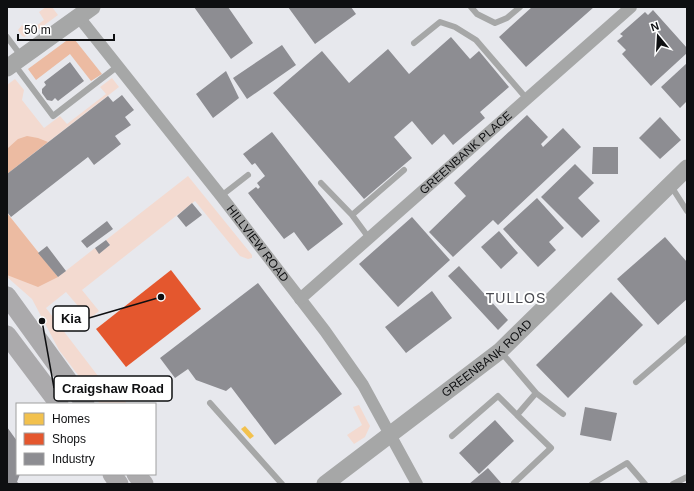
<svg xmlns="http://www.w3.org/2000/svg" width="694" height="491" viewBox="0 0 694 491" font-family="Arial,sans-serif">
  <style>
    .green { fill: #f3dad0 }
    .forest { fill: #ecbba2 }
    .homes { fill: #f2c14e }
    .shops { fill: #e4572e }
    .industry { fill: #8d8d92 }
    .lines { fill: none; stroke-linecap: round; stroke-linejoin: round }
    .lane { stroke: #a6a7a7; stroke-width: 6 }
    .street { stroke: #a6a7a7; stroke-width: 12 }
    .secondary { stroke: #a6a7a7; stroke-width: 17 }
    .primary { stroke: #abaaac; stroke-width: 19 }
    .labels { text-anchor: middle; stroke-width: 4; stroke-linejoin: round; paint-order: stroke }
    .street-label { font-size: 12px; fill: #0e0f11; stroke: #fff }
    .quarter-label { font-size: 14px; letter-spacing: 1px; fill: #494a50; stroke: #fff }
    .leader { fill: none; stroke: #0e0f11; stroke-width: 1.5 }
    .callout-dot { fill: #0e0f11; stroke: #fff; stroke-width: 1.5 }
    .callout { fill: #fff; stroke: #0e0f11; stroke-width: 1.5 }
    .callout-label { font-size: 13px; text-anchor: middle; font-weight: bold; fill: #0e0f11 }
  </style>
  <rect width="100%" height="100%" fill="#e7e8ed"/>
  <path class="green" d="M 46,7 L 52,7 L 58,15 L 35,32 L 26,34 L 25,37 L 22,36 L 18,30 L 22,25 L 28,32 L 44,20 L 39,12 Z
    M 112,78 L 119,87 L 7,174 L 7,85 L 15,79 L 24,90 L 22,100 L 44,128 L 60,116 L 67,124 L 106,94 L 100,87 Z
    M 188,176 L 252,255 L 252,258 L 248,259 L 240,256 L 195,201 L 82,290 L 99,311 L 89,319 L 66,292 L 46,308 L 111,393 L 116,389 L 127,404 L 100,404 L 59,350 L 32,299 L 7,277 L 7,213 L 58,277 L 95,248 L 100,253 L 110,245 L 106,240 Z
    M 359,405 L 370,426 L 365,437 L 354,444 L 347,435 L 362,425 L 353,407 Z"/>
  <path class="forest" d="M 75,40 L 102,74 L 91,81 L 70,54 L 36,80 L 28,69 L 66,41 Z
    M 27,136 L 38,138 L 48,142 L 7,174 L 8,148 L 18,139 Z
    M 7,213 L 58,277 L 38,287 L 7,275 Z"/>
  <path class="homes" d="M 245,426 L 254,436 L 250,439 L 241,429 Z"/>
  <path class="shops" d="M 171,270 L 201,309 L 126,367 L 96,329 Z"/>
  <path class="industry" d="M 194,7 L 228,7 L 253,43 L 231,59 Z
    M 288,7 L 351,7 L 356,14 L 315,44 Z
    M 532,7 L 594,7 L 526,67 L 499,37 Z
    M 653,10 L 687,48 L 687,53 L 651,86 L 622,54 L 626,50 L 617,41 L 623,36 L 620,34 L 645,12 L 648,15 Z
    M 451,37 L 470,59 L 479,51 L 509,87 L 480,112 L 485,118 L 453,145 L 444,134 L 432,145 L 412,121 L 394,137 L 412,158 L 364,199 L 273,93 L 322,51 L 349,83 L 388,49 L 409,74 Z
    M 282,45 L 296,65 L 247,99 L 233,78 Z
    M 70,62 L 84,81 L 58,101 L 55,98 L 52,101 L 47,100 L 42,93 L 42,89 L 46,85 L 44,82 Z
    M 687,63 L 687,101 L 680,108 L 661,87 Z
    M 226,71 L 239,98 L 213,118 L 196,94 Z
    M 122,95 L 134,110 L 125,117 L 131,125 L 115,136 L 121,144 L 94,165 L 88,157 L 11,217 L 7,212 L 7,174 L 108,96 L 113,102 Z
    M 527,115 L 548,137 L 541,144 L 543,147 L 563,128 L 581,147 L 498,225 L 493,220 L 453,257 L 429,232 L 466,196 L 454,183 Z
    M 660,117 L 681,140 L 660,159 L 639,138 Z
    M 272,132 L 343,224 L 308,251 L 294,232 L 284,239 L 248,193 L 256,187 L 258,189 L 260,187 L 257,183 L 265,176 L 255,163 L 252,165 L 243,154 Z
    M 593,147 L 618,147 L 618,174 L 592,174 Z
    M 575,164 L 594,183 L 578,198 L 600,221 L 582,238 L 541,197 Z
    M 537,198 L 564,228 L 549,242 L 556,250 L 538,267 L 503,229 Z
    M 192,203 L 202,215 L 186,227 L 177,216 Z
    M 412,217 L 450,260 L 398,307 L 359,264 Z
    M 107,221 L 113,229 L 87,248 L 81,241 Z
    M 499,231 L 518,253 L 501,269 L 481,247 Z
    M 665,237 L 687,262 L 687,299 L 658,325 L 617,279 Z
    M 106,240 L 110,245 L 99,254 L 95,248 Z
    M 47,246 L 66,271 L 58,277 L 38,253 Z
    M 459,266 L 508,320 L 498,330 L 448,276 Z
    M 258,283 L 342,394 L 275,445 L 231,387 L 226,391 L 196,380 L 188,369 L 175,378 L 160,358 Z
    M 432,291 L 452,318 L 406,353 L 385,327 Z
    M 611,292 L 643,325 L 568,398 L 536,365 Z
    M 585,407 L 617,413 L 611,441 L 580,435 Z
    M 495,420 L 514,441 L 479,474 L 459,453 Z
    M 7,427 L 17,441 L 17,474 L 20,474 L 17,482 L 20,484 L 7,484 Z
    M 488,468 L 502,484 L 469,484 Z"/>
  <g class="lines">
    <path class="lane" d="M 471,7 L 477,14 L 495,23 L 507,18 L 520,7
      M 7,37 L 22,57
      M 414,43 L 440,22 L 455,27 L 476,40 L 527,99
      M 14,64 L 53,116 L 118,66
      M 321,183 L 352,215
      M 671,186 L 687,211
      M 221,196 L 248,175
      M 369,238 L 352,215 L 404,170
      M 501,352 L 536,393 L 517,415 L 551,448 L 514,483
      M 636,382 L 687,338
      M 536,393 L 563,414
      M 210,403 L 282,484
      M 452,436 L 498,396 L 517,415
      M 592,484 L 627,463 L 645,484
      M 673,484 L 687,477"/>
    <g class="street">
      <path id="s1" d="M 78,16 L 221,196 L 325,331 L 363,385 L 417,484"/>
      <path id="s2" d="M 300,299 L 631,7"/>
    </g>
    <g class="secondary">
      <path d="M 7,68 L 92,7"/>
      <path id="s3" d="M 325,484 L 500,351 L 687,168"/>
    </g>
    <path class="primary" d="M 7,296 L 85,404
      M 7,335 L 59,404
      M 112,474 L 119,484
      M 136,474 L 144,484"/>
  </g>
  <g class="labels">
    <g class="street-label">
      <text dy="4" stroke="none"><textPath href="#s2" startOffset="221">GREENBANK PLACE</textPath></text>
      <text dy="4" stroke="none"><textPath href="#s1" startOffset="290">HILLVIEW ROAD</textPath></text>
      <text dy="4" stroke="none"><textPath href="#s3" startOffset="205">GREENBANK ROAD</textPath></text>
    </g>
    <g class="quarter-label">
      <text x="516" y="303">TULLOS</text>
    </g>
  </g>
  <path class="leader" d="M161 297L89 318M42 321L54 388"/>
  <g class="callout-dot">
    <circle cx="161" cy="297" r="4"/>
    <circle cx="42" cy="321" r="4"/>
  </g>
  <g class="callout">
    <rect x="53" y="306" width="36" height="25" rx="4"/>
    <rect x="54" y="376" width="118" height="25" rx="4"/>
  </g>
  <g class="callout-label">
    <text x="71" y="323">Kia</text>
    <text x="113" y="393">Craigshaw Road</text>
  </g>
  <rect width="694" height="491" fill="none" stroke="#0e0f11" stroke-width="16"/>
  <rect x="16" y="403" width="140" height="72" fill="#ffffff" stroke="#9f9fa0"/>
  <rect x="24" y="413" width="20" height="12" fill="#f2c14e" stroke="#9f9fa0"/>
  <text x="52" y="423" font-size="12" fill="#0e0f11">Homes</text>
  <rect x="24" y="433" width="20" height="12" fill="#e4572e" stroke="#9f9fa0"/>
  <text x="52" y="443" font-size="12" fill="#0e0f11">Shops</text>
  <rect x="24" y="453" width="20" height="12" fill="#8d8d92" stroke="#9f9fa0"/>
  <text x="52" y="463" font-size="12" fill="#0e0f11">Industry</text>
  <g transform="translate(658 36) rotate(342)" stroke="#ffffff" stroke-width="3" paint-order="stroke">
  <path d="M0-3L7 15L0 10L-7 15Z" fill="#0e0f11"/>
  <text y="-6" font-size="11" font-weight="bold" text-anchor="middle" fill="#0e0f11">N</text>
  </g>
  <path d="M18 34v6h96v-6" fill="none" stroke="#0e0f11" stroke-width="2"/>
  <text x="24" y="34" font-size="12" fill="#0e0f11" stroke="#ffffff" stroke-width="3" paint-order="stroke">50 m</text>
</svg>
